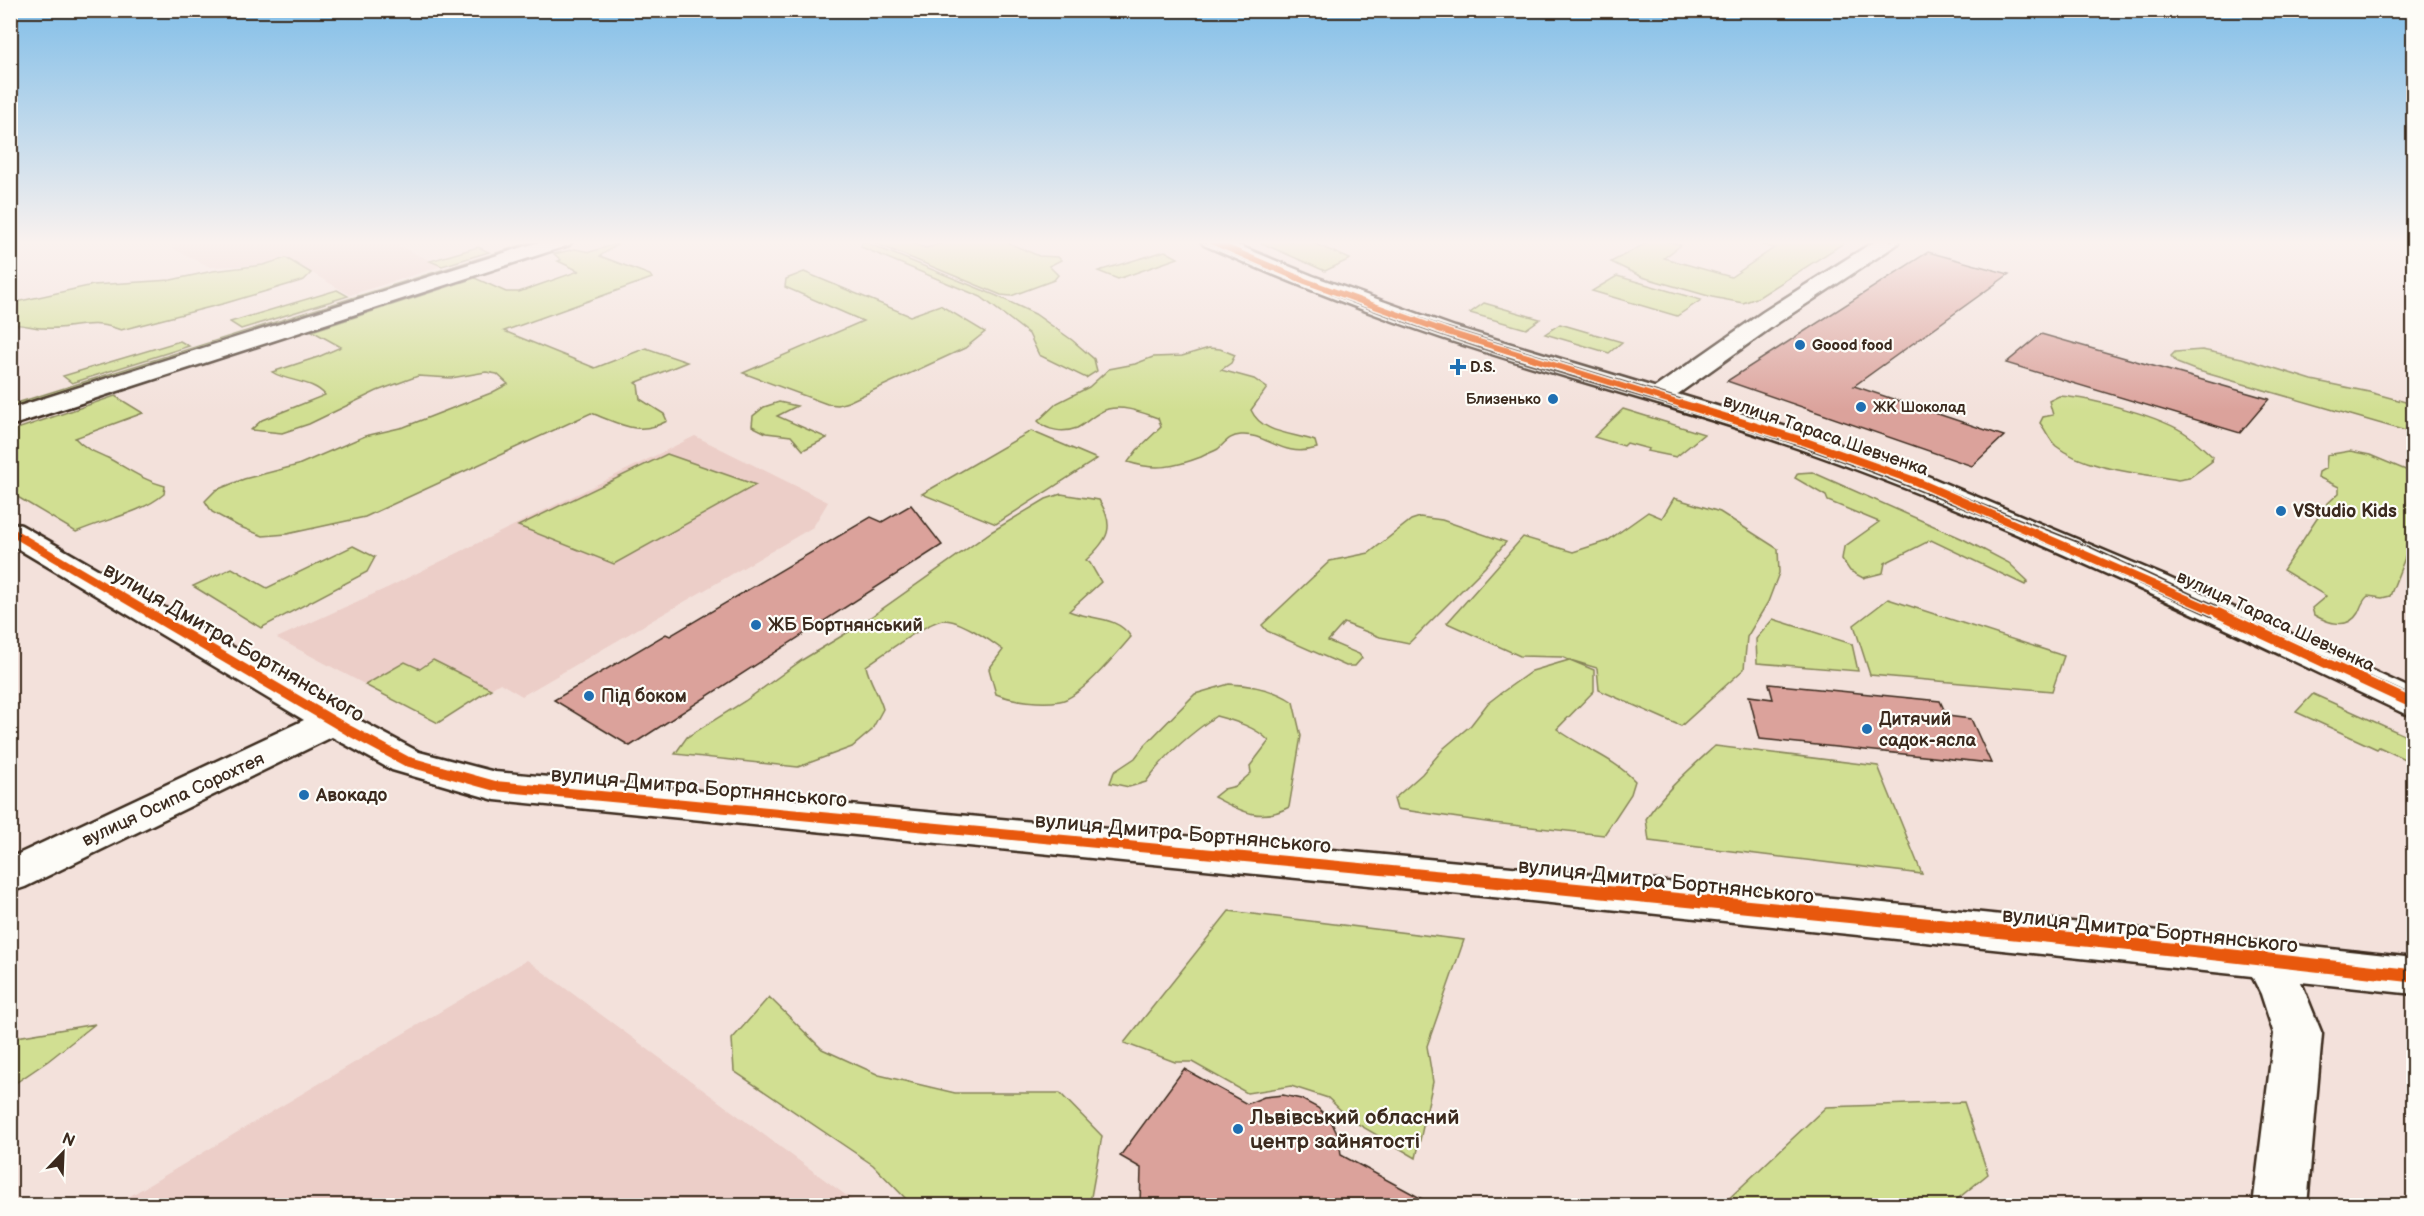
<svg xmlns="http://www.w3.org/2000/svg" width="2424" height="1216" viewBox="0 0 2424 1216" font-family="'Balsamiq Sans',sans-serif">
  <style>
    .built { fill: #eccec8 }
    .green { fill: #d1df92; stroke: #868458; stroke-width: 1.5 }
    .building { fill: #dba29b; stroke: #3b2a1e; stroke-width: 1.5 }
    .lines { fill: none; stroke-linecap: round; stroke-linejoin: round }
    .minor-casing { stroke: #3b2a1e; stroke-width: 5 }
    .major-casing { stroke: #3b2a1e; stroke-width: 5 }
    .minor { fill: #fdfcf7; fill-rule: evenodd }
    .major { fill: #fdfcf7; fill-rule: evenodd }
    .tram { stroke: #3b2a1e; stroke-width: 1.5 }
    .cycleway-far3-casing { stroke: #fdfcf7; stroke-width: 9 }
    .cycleway-far2-casing { stroke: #fdfcf7; stroke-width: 11 }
    .cycleway-far1-casing { stroke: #fdfcf7; stroke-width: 14 }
    .cycleway-casing { stroke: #fdfcf7; stroke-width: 16 }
    .cycleway-far3 { stroke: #e8590c; stroke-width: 6 }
    .cycleway-far2 { stroke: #e8590c; stroke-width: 8 }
    .cycleway-far1 { stroke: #e8590c; stroke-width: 10 }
    .cycleway { stroke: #e8590c; stroke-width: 13 }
    .poi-dot { fill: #1f6fb2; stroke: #fdfcf7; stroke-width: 2 }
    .labels { text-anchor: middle; stroke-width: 4.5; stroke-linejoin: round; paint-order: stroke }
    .far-poi-label { font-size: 15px; font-weight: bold; fill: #3b2a1e; stroke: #fdfcf7; text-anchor: start }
    .street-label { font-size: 18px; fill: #3b2a1e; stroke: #fdfcf7 }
    .poi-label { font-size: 18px; font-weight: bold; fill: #3b2a1e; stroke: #fdfcf7; text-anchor: start }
    .near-street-label { font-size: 21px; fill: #3b2a1e; stroke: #fdfcf7 }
    .near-poi-label { font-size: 21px; font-weight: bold; fill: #3b2a1e; stroke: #fdfcf7; text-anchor: start }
  </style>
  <rect width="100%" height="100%" fill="#f3e1db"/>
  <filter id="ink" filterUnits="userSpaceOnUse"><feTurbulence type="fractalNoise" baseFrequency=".0167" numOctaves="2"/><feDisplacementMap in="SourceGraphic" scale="12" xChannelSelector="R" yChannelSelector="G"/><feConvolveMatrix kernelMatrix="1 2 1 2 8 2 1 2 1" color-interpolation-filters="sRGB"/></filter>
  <g filter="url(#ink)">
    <path class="built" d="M 192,241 L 388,241 L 442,266 L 350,295 L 286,258 L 263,265 L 210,267 L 170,247 Z
      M 695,436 L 828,502 L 813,527 L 522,696 L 500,683 L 438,723 L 277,638 L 389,587 Z
      M 527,960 L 859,1205 L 115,1205 Z"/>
    <path class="green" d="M 534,241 L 563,241 L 529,252 L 539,255 L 11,427 L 10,405 Z
      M 862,241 L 997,296 L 1035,314 L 1072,340 L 1094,359 L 1097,371 L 1086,378 L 1039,355 L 1029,334 L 981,297 L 861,247 Z
      M 870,241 L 906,241 L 926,248 L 950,241 L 1004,241 L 1039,256 L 1058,257 L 1061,260 L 1049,266 L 1058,275 L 1054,280 L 1011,296 L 1001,295 Z
      M 1257,241 L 1309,241 L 1350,259 L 1325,271 Z
      M 1650,241 L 1665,241 L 1681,245 L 1664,258 L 1731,277 L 1774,248 L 1747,241 L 1847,241 L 1759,297 L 1743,303 L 1712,297 L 1642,277 L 1611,262 Z
      M 619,243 L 600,256 L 650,275 L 652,278 L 504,331 L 595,368 L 646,348 L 687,362 L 635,383 L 638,385 L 640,399 L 664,414 L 667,421 C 638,437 619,423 591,413 L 365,517 L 287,534 L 263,536 L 238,526 L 212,512 L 205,501 L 216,490 L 244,479 L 298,465 L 365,436 L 404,427 L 491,393 L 508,384 L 497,374 L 486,372 L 451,378 L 418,376 L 377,391 L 309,424 L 282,433 L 251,430 L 262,420 L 325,395 C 313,380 287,382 272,372 L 318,357 L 341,347 L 312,331 L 475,278 L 506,292 L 519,292 L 579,271 L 558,261 L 561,260 L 554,254 L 575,249 L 590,252 Z
      M 478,247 L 489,252 L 442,266 L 430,261 Z
      M 1165,251 L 1178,258 L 1118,279 L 1098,271 Z
      M 286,258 L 311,273 L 304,280 L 226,303 L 121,330 C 87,317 73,331 44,328 C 31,328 23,323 11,325 L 11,303 L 93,285 L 171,280 L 213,271 L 263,265 Z
      M 804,272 L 910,316 L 940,305 L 985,332 L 965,348 L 848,402 L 838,405 L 827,404 L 743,373 L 863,321 L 785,287 L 786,279 Z
      M 1617,276 L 1701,300 L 1677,316 L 1592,291 Z
      M 337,290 L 348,296 L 241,329 L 230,322 Z
      M 1484,303 L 1540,319 L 1526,329 L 1470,313 Z
      M 1560,324 L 1622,342 L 1609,353 L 1545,334 Z
      M 180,341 L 189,346 L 72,383 L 63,376 Z
      M 1209,348 L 1220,349 L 1235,355 L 1231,363 L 1221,370 L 1254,379 L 1267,388 L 1251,410 C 1262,434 1293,433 1315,441 L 1317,448 C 1282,459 1267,433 1241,435 C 1229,436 1226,442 1218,449 C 1213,452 1206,454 1201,457 C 1175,467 1155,471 1128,462 L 1137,450 L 1161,427 L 1158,418 C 1143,413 1124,405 1108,409 C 1096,412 1087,423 1077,428 C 1064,433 1047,431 1038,421 L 1057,403 L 1089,387 L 1109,369 L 1135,364 L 1153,357 L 1182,356 Z
      M 2202,350 L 2242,358 L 2312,380 L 2369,392 L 2413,404 L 2413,433 L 2195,370 L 2177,363 L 2171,356 L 2175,352 Z
      M 115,396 L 143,413 L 75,438 C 85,449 95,452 108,458 C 128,469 143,480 165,486 L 164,494 C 140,514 105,519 76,532 L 11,493 L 11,431 Z
      M 2059,396 C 2091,398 2161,416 2188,435 C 2196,441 2204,449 2212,456 L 2211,462 L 2189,478 L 2178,480 C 2141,473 2086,470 2056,446 C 2049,440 2046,430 2040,423 L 2043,417 L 2053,415 L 2049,401 Z
      M 779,402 L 797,406 L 777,416 L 827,438 L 803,450 L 791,436 L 766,433 L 752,426 L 753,416 L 764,407 Z
      M 1623,409 L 1704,434 L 1676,457 L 1647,451 L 1649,449 L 1627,443 L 1624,446 L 1594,437 Z
      M 1031,431 L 1097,459 L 996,524 L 922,494 Z
      M 2350,451 L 2370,455 L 2413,473 L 2413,537 L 2390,596 L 2382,598 L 2368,596 C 2362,601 2361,607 2358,613 C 2348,630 2328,623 2314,615 L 2312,608 L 2326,596 L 2283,570 L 2326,505 L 2339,493 L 2339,487 L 2318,477 L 2319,472 L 2326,468 L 2327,455 Z
      M 667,454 L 756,485 L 614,564 L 518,526 Z
      M 1812,472 L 1963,539 L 2009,563 L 2028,581 L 2025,585 L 1931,540 L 1885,563 L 1883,573 L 1863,578 L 1850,571 L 1842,559 L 1844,547 L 1879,522 L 1828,501 L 1826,496 L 1795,478 L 1798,473 Z
      M 1061,494 L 1099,500 C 1116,527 1108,540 1086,560 L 1090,563 L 1101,582 L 1069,611 C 1089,620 1117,615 1131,637 C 1118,652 1080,698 1060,701 C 1042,704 1013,701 996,694 L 989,669 L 1003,650 C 990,640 960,620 944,620 C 928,621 881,656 866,666 C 869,681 879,694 883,709 L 871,731 L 852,747 L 798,767 L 675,754 L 687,737 L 745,701 L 802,660 L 855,628 L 991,532 L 1046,499 Z
      M 1674,498 L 1720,512 L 1778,549 L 1779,573 L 1768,602 L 1747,637 L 1744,669 L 1681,726 L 1599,690 L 1597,668 L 1570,660 L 1594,670 L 1594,691 L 1557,729 C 1582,748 1614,758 1635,781 L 1631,794 L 1604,835 L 1493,823 L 1397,809 L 1394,799 L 1422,774 L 1444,748 L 1471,725 L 1488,703 L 1501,693 L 1532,671 L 1569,660 L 1562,657 L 1520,656 L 1447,623 L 1523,537 L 1573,552 L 1607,541 L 1648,512 L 1662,518 Z
      M 1420,517 L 1442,520 L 1506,542 L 1485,567 L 1409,643 L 1380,637 L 1344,623 L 1328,641 L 1359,654 L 1362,658 L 1355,666 L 1346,666 L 1267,631 L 1262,625 L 1330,561 L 1369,553 L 1411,520 Z
      M 353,546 L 375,557 L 367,572 L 261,628 L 193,586 L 232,568 L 267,588 Z
      M 1888,599 L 2064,656 L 2052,691 L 1870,675 L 1854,625 Z
      M 1773,619 L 1852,644 L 1858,671 L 1757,663 L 1756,639 Z
      M 433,660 L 491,689 L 438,723 L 365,685 L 405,662 L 420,669 Z
      M 1229,684 C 1252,685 1274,689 1293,702 L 1301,736 L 1289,807 C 1261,823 1240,811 1214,797 L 1224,789 L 1236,786 L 1251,773 L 1250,766 L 1269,741 C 1256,727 1235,721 1216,716 C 1190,734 1164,756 1146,782 L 1129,787 L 1110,783 L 1114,772 L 1135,758 L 1144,746 L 1195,694 Z
      M 2313,694 L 2413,739 L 2413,763 L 2379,747 L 2377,749 L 2296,712 Z
      M 1715,746 L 1878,766 L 1922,874 L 1649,841 L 1646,819 C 1664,791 1690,769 1715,746 Z
      M 1229,911 L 1464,940 L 1427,1046 L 1433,1082 L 1416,1158 L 1351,1120 L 1328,1098 L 1291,1086 L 1247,1093 L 1192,1062 L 1175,1062 L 1124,1043 Z
      M 769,997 L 822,1049 L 879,1075 L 955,1093 L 1060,1093 L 1102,1136 L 1091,1197 L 1086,1205 L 912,1205 L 873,1165 L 734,1071 L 732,1039 Z
      M 95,1024 L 48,1061 L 11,1086 L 11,1038 Z
      M 1964,1102 L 1988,1174 L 1950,1205 L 1722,1205 L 1826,1107 Z"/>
    <path class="building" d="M 1928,252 L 2009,274 L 1854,386 L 2004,436 L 1972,466 L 1727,381 Z
      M 2041,334 L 2269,399 L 2240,433 L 2006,363 Z
      M 911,505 L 942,545 L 630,746 L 554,700 L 666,634 L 670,636 L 871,517 L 882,522 Z
      M 1769,684 L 1940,701 L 1947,716 L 1971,719 L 1991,763 L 1760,739 L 1749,696 L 1773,699 Z
      M 1184,1069 L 1247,1104 L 1264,1097 L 1283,1095 L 1301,1099 L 1318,1108 L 1331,1121 L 1339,1138 L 1341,1155 L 1435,1206 L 1140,1206 L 1141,1168 L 1120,1156 Z"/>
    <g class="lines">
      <g class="minor-casing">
        <path id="minor" d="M 542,241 L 572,241 L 569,245 L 10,426 L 10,409 Z
          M 1875,241 L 1899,241 L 1896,245 L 1779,322 L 1668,401 L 1659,404 L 1650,401 L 1646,396 L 1650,391 L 1763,312 Z
          M 10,522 L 21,525 L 361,721 L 419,752 L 495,772 C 1135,832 1775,889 2414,958 L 2414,994 L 2301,982 L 2322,1034 L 2307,1206 L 2253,1206 L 2274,1034 L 2261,994 L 2252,976 L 1503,898 L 495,800 L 392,770 L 332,737 L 25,887 L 10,892 L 10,858 L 304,720 L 10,544 Z"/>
      </g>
      <g class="major-casing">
        <path id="major" d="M 1201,241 L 1228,241 L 1313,276 L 1455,327 L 1813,435 L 1925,475 L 2167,577 L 2414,690 L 2414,716 L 2401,712 C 2203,618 2005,521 1797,448 C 1679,407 1557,377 1439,337 C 1359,310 1281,279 1204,245 Z"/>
      </g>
      <use href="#minor" class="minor"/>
      <use href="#major" class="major"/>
      <path class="tram" d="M 1202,241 C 1298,283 1395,321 1495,353 C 1599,386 1705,413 1808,449 C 2015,522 2214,618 2414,710
        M 1349,294 L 1443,326 L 1811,439 L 1889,467 L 2090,547 L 2414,697"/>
      <g class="cycleway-far3-casing">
        <path id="cycleway-far3" d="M 1211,241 L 1305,281 L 1447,332 L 1687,406"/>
      </g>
      <g class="cycleway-far2-casing">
        <path id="cycleway-far2" d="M 1682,404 L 1803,441 L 1915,481 L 2221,614
          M 10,531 L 151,614"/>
      </g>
      <g class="cycleway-far1-casing">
        <path id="cycleway-far1" d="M 149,613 L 348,730 L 406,761 L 495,786 L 1476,879
          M 2218,613 L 2414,704"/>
      </g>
      <g class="cycleway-casing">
        <path id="cycleway" d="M 1461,878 L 2125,944 L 2414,976"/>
      </g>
      <use href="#cycleway-far3" class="cycleway-far3"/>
      <use href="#cycleway-far2" class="cycleway-far2"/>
      <use href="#cycleway-far1" class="cycleway-far1"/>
      <use href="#cycleway" class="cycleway"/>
    </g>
  </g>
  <linearGradient id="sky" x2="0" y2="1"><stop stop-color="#81bee8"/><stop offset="0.59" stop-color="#faf2ef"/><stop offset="1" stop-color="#faf2ef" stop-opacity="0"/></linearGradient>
  <rect width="2424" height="411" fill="url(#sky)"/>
  <g class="poi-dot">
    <circle cx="1800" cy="345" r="6"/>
    <path d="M1455 358h6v6h6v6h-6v6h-6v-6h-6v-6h6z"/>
    <circle cx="1553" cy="399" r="6"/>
    <circle cx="1861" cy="407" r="6"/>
    <circle cx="2281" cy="511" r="6"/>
    <circle cx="756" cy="625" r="6"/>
    <circle cx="589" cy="696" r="6"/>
    <circle cx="1867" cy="729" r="6"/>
    <circle cx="304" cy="795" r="6"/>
    <circle cx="1238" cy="1129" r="6"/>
  </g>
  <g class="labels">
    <g class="far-poi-label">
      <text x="1812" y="350">Goood food</text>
      <text x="1470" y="372">D.S.</text>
      <text x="1541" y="404" text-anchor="end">Близенько</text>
      <text x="1873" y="412">ЖК Шоколад</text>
    </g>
    <g class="street-label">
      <text transform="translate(1826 435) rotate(19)" y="6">вулиця Тараса Шевченка</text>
      <text transform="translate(2276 621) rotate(25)" y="6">вулиця Тараса Шевченка</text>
      <text transform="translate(173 799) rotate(-25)" y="6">вулиця Осипа Сорохтея</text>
    </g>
    <g class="poi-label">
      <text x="2293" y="517">VStudio Kids</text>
      <text x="768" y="631">ЖБ Бортнянський</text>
      <text x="601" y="702">Під боком</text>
      <text x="1879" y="725">Дитячий<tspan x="1879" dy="21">садок-ясла</tspan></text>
      <text x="316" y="801">Авокадо</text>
    </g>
    <g class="near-street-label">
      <text transform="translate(234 642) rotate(30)" y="7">вулиця Дмитра Бортнянського</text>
      <text transform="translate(699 787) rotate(5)" y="7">вулиця Дмитра Бортнянського</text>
      <text transform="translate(1183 833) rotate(5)" y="7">вулиця Дмитра Бортнянського</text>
      <text transform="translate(1666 881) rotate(6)" y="7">вулиця Дмитра Бортнянського</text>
      <text transform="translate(2150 930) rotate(6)" y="7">вулиця Дмитра Бортнянського</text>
    </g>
    <g class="near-poi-label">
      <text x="1250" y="1124">Львівський обласний<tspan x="1250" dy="24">центр зайнятості</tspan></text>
    </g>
  </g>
  <rect width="2424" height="1216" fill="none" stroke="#fdfcf7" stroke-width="36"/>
  <rect x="18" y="18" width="2388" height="1180" fill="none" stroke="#3b2a1e" stroke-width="2" filter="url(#ink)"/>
  <g transform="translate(63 1153) rotate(23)" stroke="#fdfcf7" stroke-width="4.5" paint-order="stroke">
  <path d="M0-4.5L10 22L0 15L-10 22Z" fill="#3b2a1e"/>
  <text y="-9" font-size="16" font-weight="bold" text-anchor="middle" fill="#3b2a1e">N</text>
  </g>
</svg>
